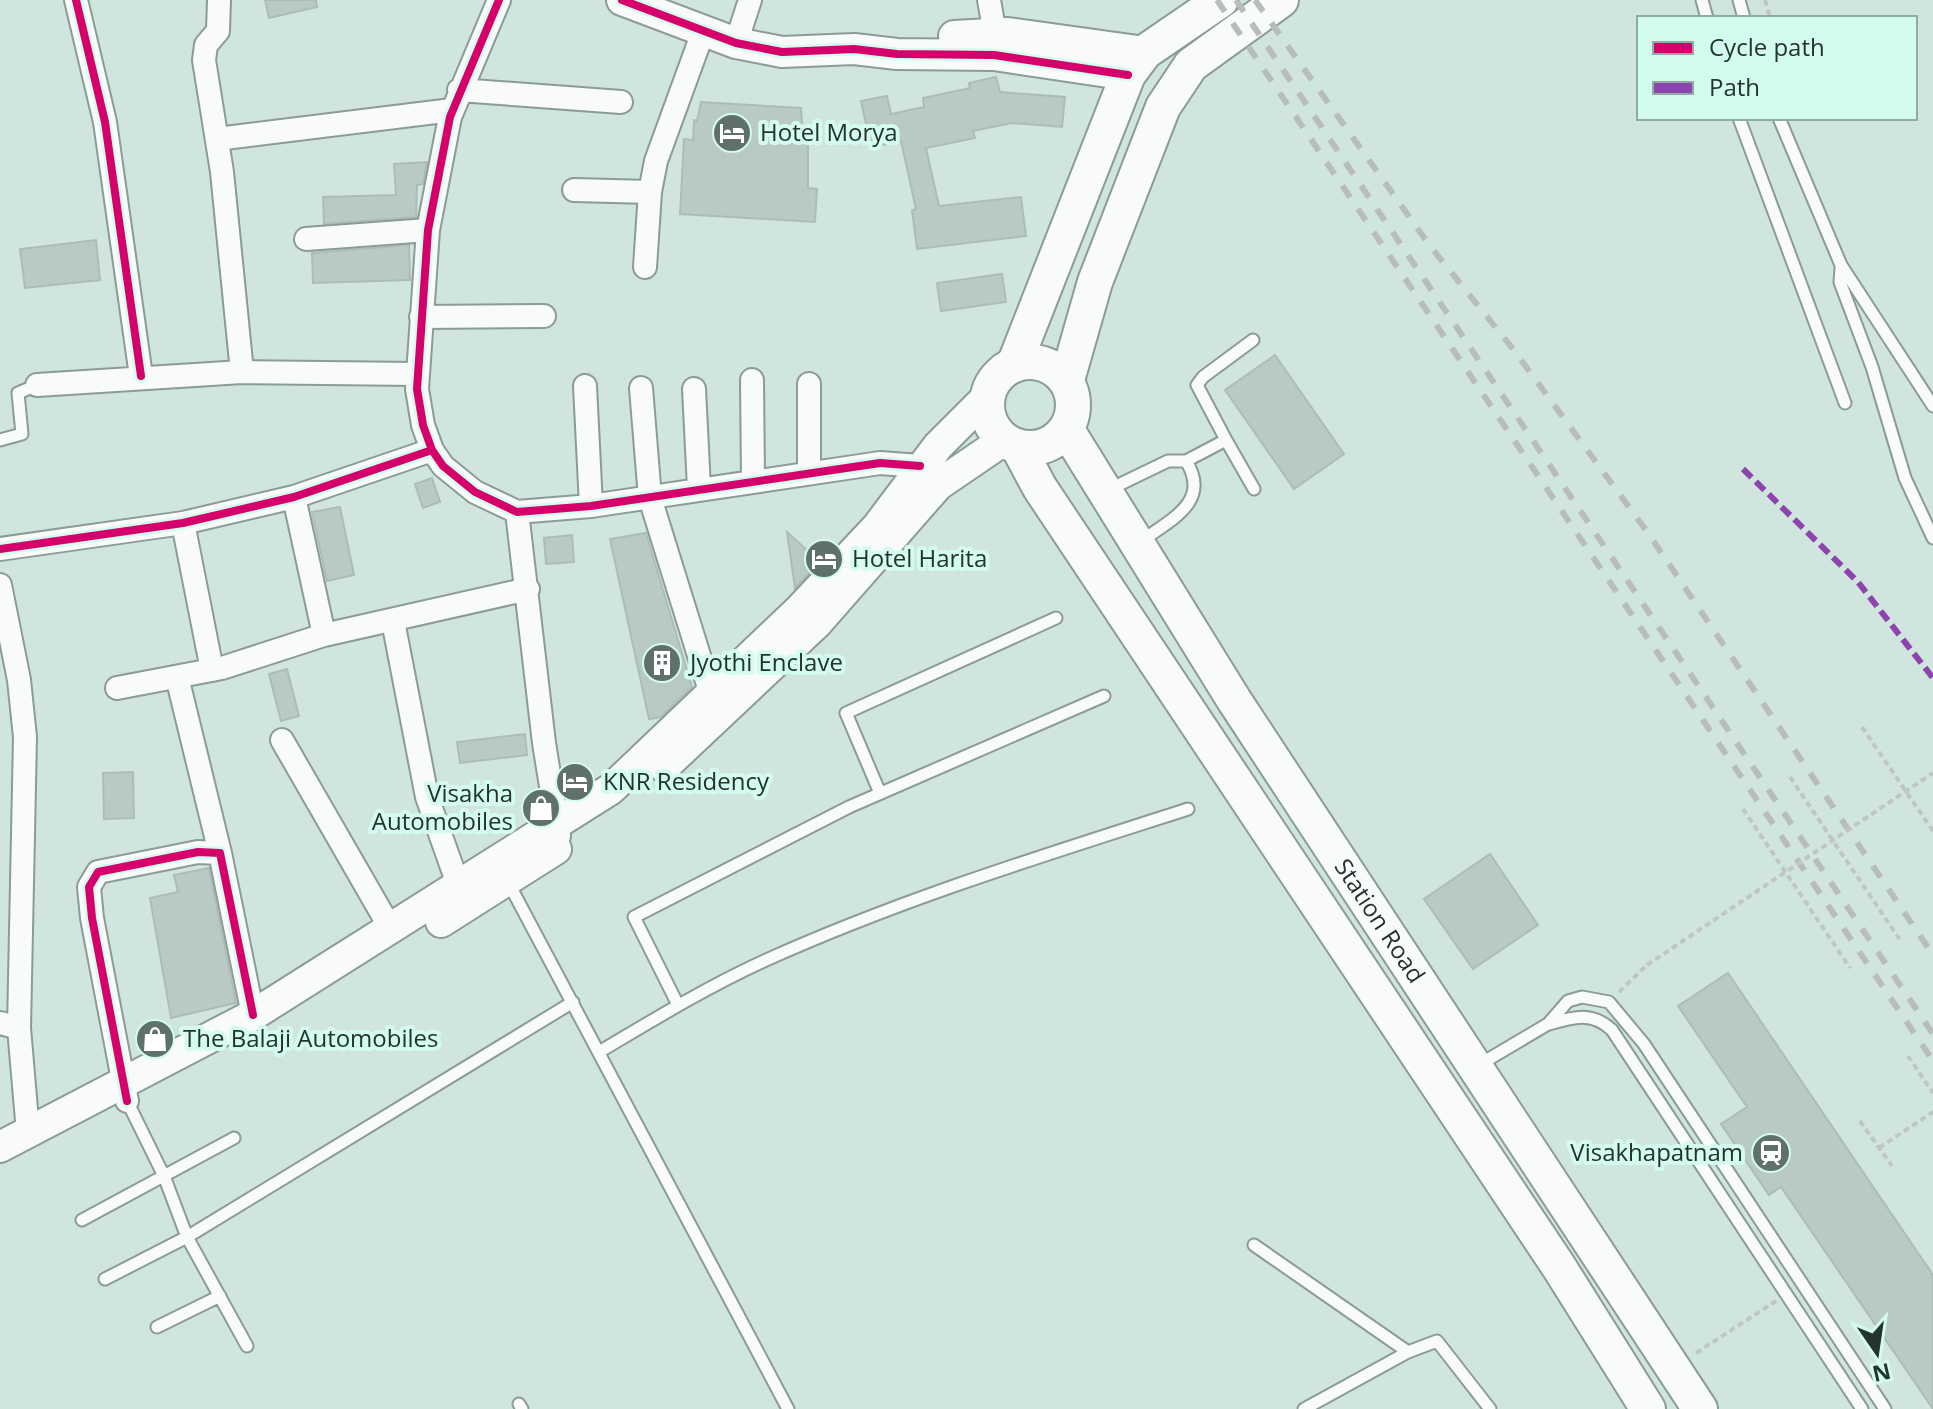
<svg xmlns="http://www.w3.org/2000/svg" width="1933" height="1409" viewBox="0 0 1933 1409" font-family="'Open Sans',sans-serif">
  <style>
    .building { fill: #b9cac4; stroke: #acbdb7; stroke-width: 2 }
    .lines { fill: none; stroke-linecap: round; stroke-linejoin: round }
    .lane-casing { stroke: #8b9b95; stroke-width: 15 }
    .street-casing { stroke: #8b9b95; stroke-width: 26 }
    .secondary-casing { stroke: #8b9b95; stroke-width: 34 }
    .primary-casing { stroke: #8b9b95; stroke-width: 38 }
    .path { stroke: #bfc6c3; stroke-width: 4; stroke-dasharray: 6 4; stroke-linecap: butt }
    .lane { stroke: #f8fbfa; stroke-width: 11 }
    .street { stroke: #f8fbfa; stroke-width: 22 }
    .secondary { stroke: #f8fbfa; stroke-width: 30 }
    .primary { stroke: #f8fbfa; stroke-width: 34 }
    .rail { stroke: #b8bdbc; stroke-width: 6; stroke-dasharray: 14 14; stroke-linecap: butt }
    .path-bridge { stroke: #bfc6c3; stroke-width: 4; stroke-dasharray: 6 4; stroke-linecap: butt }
    .quiet { stroke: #8e44ad; stroke-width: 6; stroke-dasharray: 12 6; stroke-linecap: butt }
    .cycleway-casing { stroke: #d4fced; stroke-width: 13 }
    .cycleway { stroke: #d6006c; stroke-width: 8 }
    .labels { text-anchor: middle; stroke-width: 8; stroke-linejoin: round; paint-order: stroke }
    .poi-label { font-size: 24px; fill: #24332e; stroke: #d4fced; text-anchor: start }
    .street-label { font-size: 24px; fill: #24332e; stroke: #d4fced }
  </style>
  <rect width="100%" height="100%" fill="#d0e5dd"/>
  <path class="building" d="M 265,0 L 316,0 L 317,7 L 269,18 Z
    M 996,77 L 1000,92 L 1065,97 L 1062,127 L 1012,123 L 973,131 L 975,138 L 926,148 L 939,206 L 1021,197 L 1026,236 L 917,249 L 912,210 L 916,209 L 901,141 L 871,147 L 861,101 L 887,96 L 891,114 L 924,107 L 923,98 L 970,88 L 969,83 Z
    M 701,102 L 801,108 L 803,139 L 808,139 L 808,188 L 817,189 L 815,222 L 680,214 L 684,139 L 693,140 L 694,120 L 697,121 Z
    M 427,162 L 423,184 L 417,185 L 416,217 L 324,224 L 323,197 L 396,195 L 394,164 Z
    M 96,240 L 100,280 L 25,288 L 20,249 Z
    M 409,245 L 410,280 L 313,283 L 312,253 Z
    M 1002,274 L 1006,302 L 941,311 L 937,283 Z
    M 1275,355 L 1344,454 L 1294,489 L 1225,390 Z
    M 432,478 L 440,502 L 423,508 L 415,484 Z
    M 340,507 L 354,575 L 327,581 L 312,512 Z
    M 787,532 L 820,562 L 795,588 Z
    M 646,533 L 692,687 L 661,717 L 649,719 L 610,539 Z
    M 572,535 L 574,562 L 546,564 L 544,538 Z
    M 287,669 L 299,716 L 281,721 L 269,674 Z
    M 525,734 L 527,755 L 460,763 L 457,742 Z
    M 587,767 L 590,781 L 568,792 L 563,772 Z
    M 133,772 L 134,818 L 104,819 L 103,773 Z
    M 1490,854 L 1538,925 L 1473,969 L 1424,899 Z
    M 209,868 L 236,1003 L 171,1018 L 150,898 L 178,892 L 174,875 Z
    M 1728,973 L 1933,1275 L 1933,1409 L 1781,1187 L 1769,1195 L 1721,1124 L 1747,1107 L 1678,1006 Z"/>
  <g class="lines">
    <g class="lane-casing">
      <path id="lane" d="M 1702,0 L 1707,18
        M 1739,0 L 1744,18
        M 1739,118 L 1845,403
        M 1779,118 L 1841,265 L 1933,406
        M 1841,268 L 1840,282 L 1872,367 L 1905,478 L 1933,538
        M 0,440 L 22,434 L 18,393 L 37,385
        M 1226,440 L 1197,385 L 1203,377 L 1253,340
        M 1186,461 L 1226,440 L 1254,489
        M 1108,490 L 1168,461 L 1186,461 C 1212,502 1170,520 1140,542
        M 880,793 L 846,713 L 1056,618
        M 508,882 L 788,1409
        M 678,1005 L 634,917 L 849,807 L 1104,696
        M 1549,1024 C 1573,1017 1592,1011 1612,1030 L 1862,1409
        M 599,1052 C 653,1020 707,987 764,961 C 901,899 1045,855 1188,809
        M 1477,1066 L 1548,1024 L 1568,1001 L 1582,997 L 1609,1002 L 1644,1044 L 1885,1409
        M 127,1101 L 164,1176 L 187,1237 L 247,1346
        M 82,1220 L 234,1138
        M 1254,1245 L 1408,1352
        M 105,1279 L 187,1237 L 573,1002
        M 157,1327 L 220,1296
        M 519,1404 L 522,1409
        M 1304,1409 L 1408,1352 L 1437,1341 L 1490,1409"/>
    </g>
    <g class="street-casing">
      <path id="street" d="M 76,0 L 105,122 L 141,376
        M 219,0 L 218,31 L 206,45 L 204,60 L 222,172 L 242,372
        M 499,0 L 450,117 L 428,230 L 417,389 L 423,425 L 432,450 L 443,466 L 475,492 L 517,512 L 591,506 L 880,463 L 920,466
        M 989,0 L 995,34
        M 736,43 L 750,0
        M 459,90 L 621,102
        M 217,139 L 452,110
        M 574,190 L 650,192
        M 306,239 L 428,230
        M 645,267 L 650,192 L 656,161 L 703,32
        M 421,317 L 544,316
        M 752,380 L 753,479
        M 809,384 L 809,472
        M 37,385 L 242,372 L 417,374
        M 585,386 L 591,506
        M 641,388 L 650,498 L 711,694
        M 694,389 L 699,488
        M 294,497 L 324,635
        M 517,512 L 544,743 L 559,836
        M 183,523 L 212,670
        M 0,549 L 183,523 L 294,497 L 432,450
        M 0,585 L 19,680 L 25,737 L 19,1028
        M 393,621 L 427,797 L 459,887
        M 177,677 L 220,853
        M 117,688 L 222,668 L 324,635 L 528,589
        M 282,740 L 392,931
        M 0,1023 L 19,1028 L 28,1132
        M 127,1101 L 92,918 L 89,887 L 98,872 L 198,852 L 220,853 L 253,1015"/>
    </g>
    <g class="secondary-casing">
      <path id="secondary" d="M 622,0 L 736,43 L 782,52 L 854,49 L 897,54 L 994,55 L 1128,75
        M 954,36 L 1008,33 L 1145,52
        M 664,767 L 817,623 L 938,485 L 1004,440
        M 441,922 L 556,849
        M 0,1147 L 253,1015 L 611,789 L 800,609 L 877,527 L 938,446 L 987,397"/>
    </g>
    <g class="primary-casing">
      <g id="primary">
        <circle cx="1030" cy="405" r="43"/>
        <path d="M 1014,365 L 1128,75 L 1145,52 L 1221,0"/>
        <path d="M 1067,380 L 1095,282 L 1163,107 L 1191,65 L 1281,0"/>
        <path id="s1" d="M 1067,430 L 1234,700 L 1700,1409"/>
        <path d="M 1018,447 L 1040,488 L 1559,1267 L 1648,1409"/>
      </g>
    </g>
    <path class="path" d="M 1765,0 L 1770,18
      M 1862,727 L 1933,831
      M 1790,777 L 1900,940
      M 1743,809 L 1850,968
      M 1619,992 L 1647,965
      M 1908,1056 L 1933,1093
      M 1860,1121 L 1892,1166
      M 1879,1148 L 1933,1112
      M 1696,1353 L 1776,1301"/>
    <use href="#lane" class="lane"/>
    <use href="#street" class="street"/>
    <use href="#secondary" class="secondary"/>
    <use href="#primary" class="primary"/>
    <path class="rail" d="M 1217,0 L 1933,1061
      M 1236,0 L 1933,1034
      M 1255,0 L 1430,246 L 1513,349 L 1648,533 L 1933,955"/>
    <path class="path-bridge" d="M 1647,965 L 1933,773"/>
    <path class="quiet" d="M 1743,469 L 1858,582 L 1933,678"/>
    <g class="cycleway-casing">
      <path id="cycleway" d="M 76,0 L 105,122 L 141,376
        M 499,0 L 450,117 L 428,230 L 417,389 L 423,425 L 432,450 L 443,466 L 475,492 L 517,512 L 591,506 L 880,463 L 920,466
        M 622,0 L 736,43 L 782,52 L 854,49 L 897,54 L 994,55 L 1128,75
        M 0,549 L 183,523 L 294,497 L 432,450
        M 127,1101 L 92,918 L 89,887 L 98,872 L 198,852 L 220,853 L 253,1015"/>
    </g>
    <use href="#cycleway" class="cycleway"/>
  </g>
  <defs>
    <g id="hotel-disc" transform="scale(2)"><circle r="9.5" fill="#60716b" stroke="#d4fced"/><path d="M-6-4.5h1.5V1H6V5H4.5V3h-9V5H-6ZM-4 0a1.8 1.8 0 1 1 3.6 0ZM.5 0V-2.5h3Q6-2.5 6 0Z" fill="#fff"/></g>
    <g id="building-disc" transform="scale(2)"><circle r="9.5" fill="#60716b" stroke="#d4fced"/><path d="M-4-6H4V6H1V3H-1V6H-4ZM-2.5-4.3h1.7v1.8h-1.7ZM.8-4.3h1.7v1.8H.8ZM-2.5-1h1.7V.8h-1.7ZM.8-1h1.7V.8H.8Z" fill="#fff"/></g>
    <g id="shop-disc" transform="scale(2)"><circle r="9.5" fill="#60716b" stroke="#d4fced"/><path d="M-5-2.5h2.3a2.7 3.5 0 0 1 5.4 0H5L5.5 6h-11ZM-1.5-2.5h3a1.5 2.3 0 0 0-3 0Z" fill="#fff"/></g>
    <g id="station-disc" transform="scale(2)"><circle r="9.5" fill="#60716b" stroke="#d4fced"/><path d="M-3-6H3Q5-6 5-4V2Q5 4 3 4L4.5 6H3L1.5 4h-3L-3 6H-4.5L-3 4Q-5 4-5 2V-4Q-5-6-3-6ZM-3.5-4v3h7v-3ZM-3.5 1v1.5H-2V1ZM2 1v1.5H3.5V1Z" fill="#fff"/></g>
  </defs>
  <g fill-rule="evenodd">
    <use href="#hotel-disc" x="732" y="133"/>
    <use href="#hotel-disc" x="824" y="559"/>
    <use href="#building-disc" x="662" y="663"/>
    <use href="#hotel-disc" x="575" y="782"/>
    <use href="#shop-disc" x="541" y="808"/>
    <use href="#shop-disc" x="155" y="1039"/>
    <use href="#station-disc" x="1771" y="1153"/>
  </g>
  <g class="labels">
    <g class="poi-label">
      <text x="760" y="141">Hotel Morya</text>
      <text x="852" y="567">Hotel Harita</text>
      <text x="690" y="671">Jyothi Enclave</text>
      <text x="603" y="790">KNR Residency</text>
      <text x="513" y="802" text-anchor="end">Visakha<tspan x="513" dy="28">Automobiles</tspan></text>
      <text x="183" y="1047">The Balaji Automobiles</text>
      <text x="1743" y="1161" text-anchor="end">Visakhapatnam</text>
    </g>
    <g class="street-label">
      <text dy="8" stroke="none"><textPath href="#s1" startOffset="582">Station Road</textPath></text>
    </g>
  </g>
  <rect x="1637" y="16" width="280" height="104" fill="#d4fced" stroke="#8eaca1" stroke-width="2"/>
  <rect x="1653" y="42" width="40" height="12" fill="#d6006c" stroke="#8eaca1" stroke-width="2"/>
  <text x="1709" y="56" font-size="24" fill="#24332e">Cycle path</text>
  <rect x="1653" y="82" width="40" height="12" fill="#8e44ad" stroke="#8eaca1" stroke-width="2"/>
  <text x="1709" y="96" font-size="24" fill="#24332e">Path</text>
  <g transform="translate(1877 1353) rotate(167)" stroke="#d4fced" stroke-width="6" paint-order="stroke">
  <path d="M0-6L14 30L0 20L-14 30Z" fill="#24332e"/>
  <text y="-12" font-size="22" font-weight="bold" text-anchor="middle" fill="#24332e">N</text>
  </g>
</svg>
